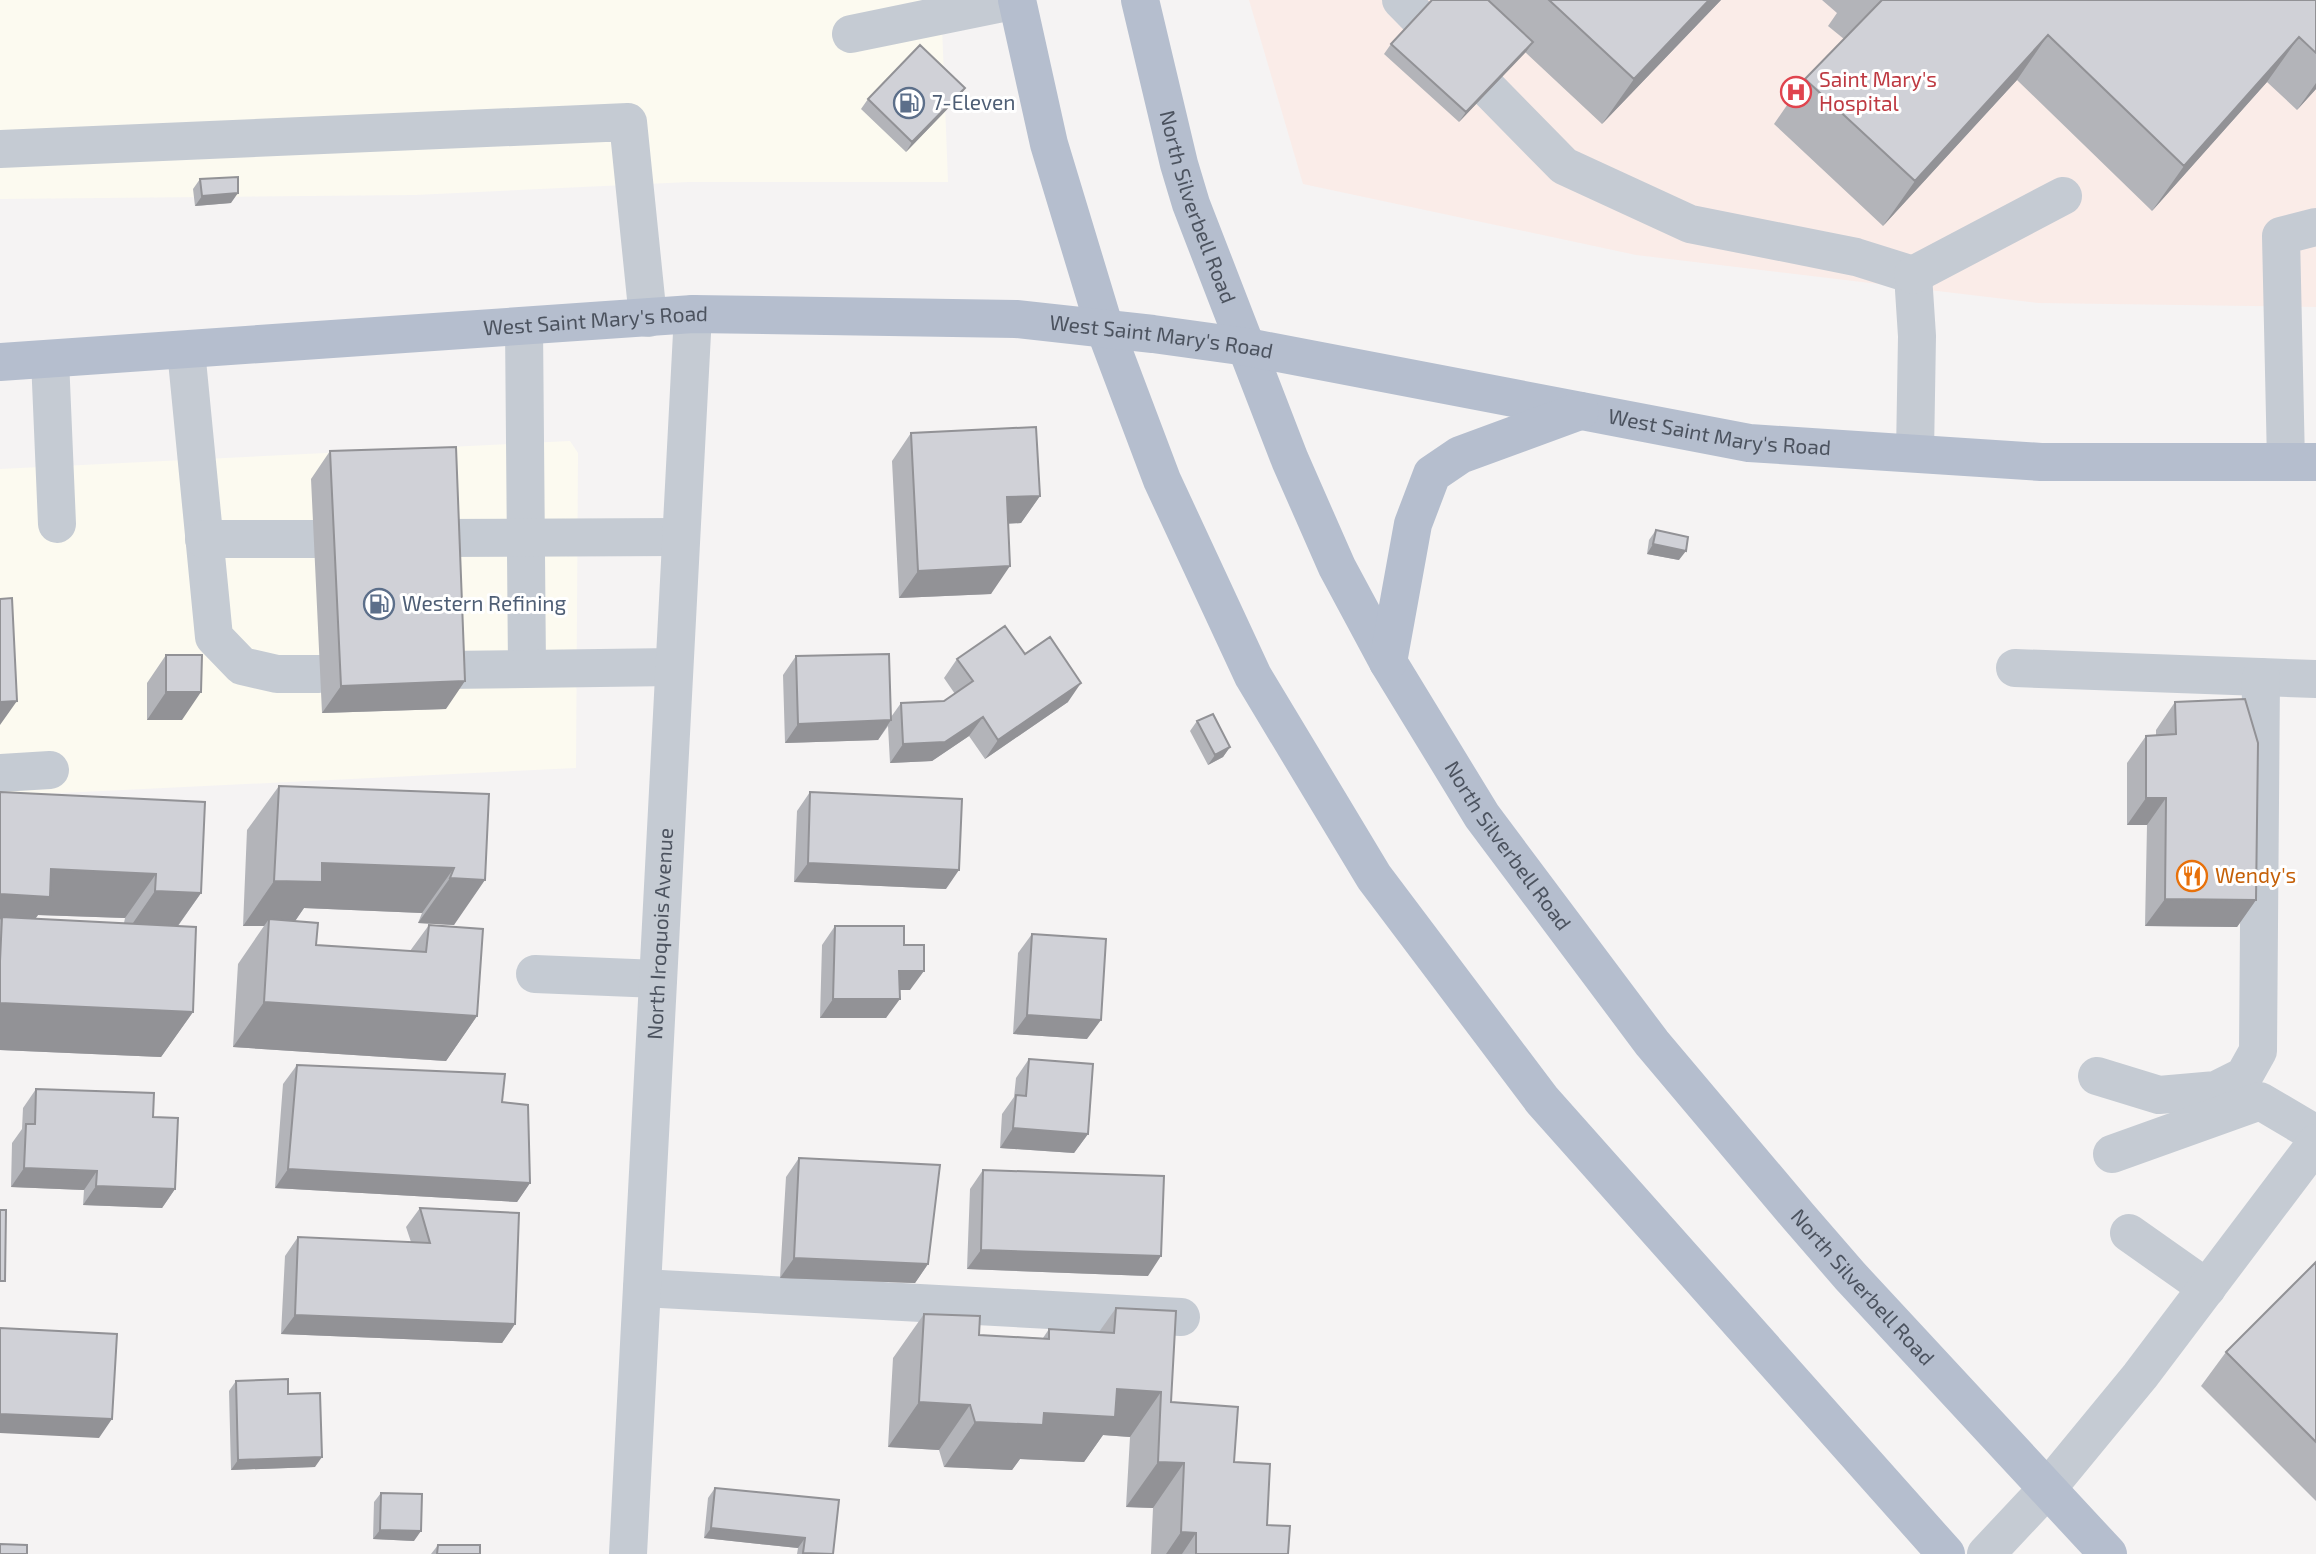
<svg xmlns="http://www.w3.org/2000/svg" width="2316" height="1554" viewBox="0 0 2316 1554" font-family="'Exo 2',sans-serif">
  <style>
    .commercial { fill: #fcfaf0 }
    .medical { fill: #faece8 }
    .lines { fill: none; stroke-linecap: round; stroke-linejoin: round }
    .minor { stroke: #c5cbd3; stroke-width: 38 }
    .major { stroke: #b5bece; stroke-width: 38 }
    .wall { fill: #b3b4b9; fill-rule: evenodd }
    .shaded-wall { fill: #929296 }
    .building { fill: #d0d1d7; stroke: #929296; stroke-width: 2 }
    .labels { text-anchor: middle; stroke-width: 6; stroke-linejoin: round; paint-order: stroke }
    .health-label { font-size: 21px; fill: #be3a42; stroke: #fff; text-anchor: start }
    .service-label { font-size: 21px; fill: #4e5e75; stroke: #fff; text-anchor: start }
    .street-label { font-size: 21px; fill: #4c535f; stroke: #fff }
    .food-label { font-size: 21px; fill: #c56008; stroke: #fff; text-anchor: start }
  </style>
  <rect width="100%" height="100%" fill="#f5f3f3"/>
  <path class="commercial" d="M 0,0 L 941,0 L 948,182 L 689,182 L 415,195 L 0,199 Z
    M 570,441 L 578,453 L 576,768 L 0,796 L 0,469 Z"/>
  <path class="medical" d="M 1249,0 L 2316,0 L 2316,307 L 2038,303 L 1636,255 L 1303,184 Z"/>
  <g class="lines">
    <g class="minor">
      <path d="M 1401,0 L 1564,166 L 1690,224 L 1856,257 L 1913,275 L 1917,336 L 1915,453"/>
      <path d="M 851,34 L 1017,0"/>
      <path d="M 0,149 L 628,122 L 648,318"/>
      <path d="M 1913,275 L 2063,196"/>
      <path d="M 524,326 L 527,668"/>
      <path d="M 186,350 L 214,637 L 242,666 L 277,674 L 319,674"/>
      <path d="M 50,359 L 57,524"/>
      <path d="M 2286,462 L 2281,236 L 2316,227"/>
      <path d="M 439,538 L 681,537"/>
      <path d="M 204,539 L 314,539"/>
      <path d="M 2015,668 L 2316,679"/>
      <path d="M 444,670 L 674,667"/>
      <path d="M 0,773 L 50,770"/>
      <path d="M 535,974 L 658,979"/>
      <path d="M 2097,1076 L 2159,1095 L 2216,1090 L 2244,1076 L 2258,1051 L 2261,677"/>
      <path d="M 2112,1154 L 2260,1101 L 2316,1134"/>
      <path d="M 2129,1233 L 2207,1288"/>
      <path d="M 642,1288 L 1181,1317"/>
      <path id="s1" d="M 628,1554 L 693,314"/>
      <path d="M 1986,1554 L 2047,1489 L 2140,1376 L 2316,1143"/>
    </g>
    <g class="major">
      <path d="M 1017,0 L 1049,144 L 1105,329 L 1162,480 L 1253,676 L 1374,877 L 1542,1100 L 1946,1554"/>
      <path id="s2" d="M 1140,0 L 1179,164 L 1191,204 L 1290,460 L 1337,567 L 1388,662 L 1482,816 L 1652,1043 L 1798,1216 L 1850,1276 L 2108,1554"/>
      <path id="s3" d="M 0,362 L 693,314 L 1016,319 L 1153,334 L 1247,347 L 1749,443 L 2041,462 L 2316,462"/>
      <path d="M 1388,662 L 1413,524 L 1432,474 L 1460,455 L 1580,411"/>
    </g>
  </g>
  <path class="wall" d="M 1432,0 L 1721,0 L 1602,124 L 1525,52 L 1459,122 L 1384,54 L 1391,44 Z
    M 1822,0 L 2316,0 L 2316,89 L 2297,110 L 2267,82 L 2152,211 L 2017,80 L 1883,226 L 1774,124 L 1805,79 L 1844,39 L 1828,26 L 1837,13 Z
    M 965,88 L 958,98 L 906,152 L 861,109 L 868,99 Z
    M 200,179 L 231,203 L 195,206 L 193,189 Z
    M 911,433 L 1040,496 L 1021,523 L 1008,524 L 991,594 L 899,598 L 892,461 Z
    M 330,451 L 446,709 L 322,713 L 311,479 Z
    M 1656,530 L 1679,560 L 1647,554 L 1649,540 Z
    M 1025,654 L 1068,702 L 985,759 L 969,736 L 932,761 L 890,763 L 888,726 L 878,740 L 785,743 L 783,675 L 796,656 L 891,717 L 901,703 L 944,701 L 955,694 L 944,678 L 957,659 Z
    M 166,655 L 182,720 L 147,720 L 147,683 Z
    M 2175,702 L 2256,900 L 2237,927 L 2145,926 L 2147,825 L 2127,825 L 2127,763 L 2146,736 L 2156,735 L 2156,730 Z
    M 1197,721 L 1230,747 L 1223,757 L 1208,765 L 1190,731 Z
    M 279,786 L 489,794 L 454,925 L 418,923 L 422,913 L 304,908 L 295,921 L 316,945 L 410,951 L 429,925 L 477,1016 L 446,1061 L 233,1047 L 238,964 L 264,926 L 243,926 L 247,830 Z
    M 0,792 L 201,893 L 178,926 L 193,1012 L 161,1057 L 0,1050 ZM 38,915 L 125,918 L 124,923 L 35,919 Z
    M 810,792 L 946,889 L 794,882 L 797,811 Z
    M 835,926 L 910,990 L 900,990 L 886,1018 L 820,1018 L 822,945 Z
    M 1032,934 L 1087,1039 L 1013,1034 L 1018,953 Z
    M 1029,1059 L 1088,1134 L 1074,1153 L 1000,1148 L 1002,1114 L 1014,1097 L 1016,1078 Z
    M 297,1065 L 502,1102 L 530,1183 L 517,1202 L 275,1188 L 283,1084 Z
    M 36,1089 L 153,1117 L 175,1189 L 162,1208 L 83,1205 L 84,1190 L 11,1187 L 12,1143 L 22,1129 L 23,1108 Z
    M 799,1158 L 928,1264 L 915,1283 L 780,1278 L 786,1177 Z
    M 983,1170 L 1148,1276 L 967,1269 L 970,1189 Z
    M 420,1208 L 515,1324 L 502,1343 L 281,1334 L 285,1256 L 298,1237 L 411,1242 L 406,1227 Z
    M 2316,1262 L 2316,1501 L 2201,1386 L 2226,1352 Z
    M 1116,1308 L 1171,1402 L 1234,1462 L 1267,1525 L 1288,1554 L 1151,1554 L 1153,1508 L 1126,1507 L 1130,1437 L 1103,1435 L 1084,1462 L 1020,1459 L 1012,1470 L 944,1467 L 939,1450 L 888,1447 L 893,1358 L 924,1314 L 979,1335 L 1043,1338 L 1049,1329 L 1099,1332 Z
    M 236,1381 L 288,1394 L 315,1467 L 231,1470 L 229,1391 Z
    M 715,1488 L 833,1554 L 797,1554 L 798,1548 L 704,1538 L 708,1498 Z
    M 381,1493 L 414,1541 L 373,1539 L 374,1502 Z
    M 438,1545 L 480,1554 L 431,1554 Z"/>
  <path class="shaded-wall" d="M 1709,0 L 1721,0 L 1602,124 L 1634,79 Z
    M 2048,35 L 2017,80 L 1883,226 L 1915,181 Z
    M 2299,37 L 2267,82 L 2152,211 L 2184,166 Z
    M 1533,42 L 1526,52 L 1459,122 L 1466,112 Z
    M 2316,83 L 2316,89 L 2297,110 Z
    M 965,88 L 958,98 L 906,152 L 912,142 Z
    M 238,193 L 231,203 L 195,206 L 202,196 Z
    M 1040,496 L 1021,523 L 987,524 L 1007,497 Z
    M 1653,544 L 1686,551 L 1679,560 L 1647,554 Z
    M 1010,566 L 991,594 L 899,598 L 918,571 Z
    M 465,681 L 446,709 L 322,713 L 341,686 Z
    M 1081,683 L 1068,702 L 985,759 L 998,740 Z
    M 166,692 L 201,692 L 182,720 L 147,720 Z
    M 17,701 L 0,725 L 0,702 Z
    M 983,717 L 969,736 L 932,761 L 890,763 L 903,744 Z
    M 891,720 L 878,740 L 785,743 L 798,724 Z
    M 1230,747 L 1223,757 L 1208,765 L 1215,755 Z
    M 2146,798 L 2166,798 L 2147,825 L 2127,825 Z
    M 322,863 L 454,868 L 422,913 L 304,908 L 291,927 L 269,919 L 264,926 L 243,926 L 274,881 Z
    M 808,863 L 959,870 L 946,889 L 794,882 Z
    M 51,869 L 156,874 L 125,918 L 38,915 L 19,942 L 2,917 L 0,920 L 0,894 Z
    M 450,878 L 485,880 L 454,925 L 418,923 Z
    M 155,891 L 201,893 L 169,938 L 124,936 Z
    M 2165,899 L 2256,900 L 2237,927 L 2145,926 Z
    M 899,971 L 924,971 L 910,990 L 886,990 Z
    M 833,999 L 900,999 L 886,1018 L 820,1018 Z
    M 264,1002 L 477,1016 L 446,1061 L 233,1047 Z
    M 0,1003 L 193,1012 L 161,1057 L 0,1050 Z
    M 1027,1015 L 1101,1020 L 1087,1039 L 1013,1034 Z
    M 1013,1128 L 1088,1134 L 1074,1153 L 1000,1148 Z
    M 24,1168 L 97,1171 L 84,1190 L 11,1187 Z
    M 288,1169 L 530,1183 L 517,1202 L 275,1188 Z
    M 96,1186 L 175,1189 L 162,1208 L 83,1205 Z
    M 981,1250 L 1161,1256 L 1148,1276 L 967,1269 Z
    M 794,1258 L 928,1264 L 915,1283 L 780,1278 Z
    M 295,1315 L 515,1324 L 502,1343 L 281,1334 Z
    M 1117,1389 L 1161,1392 L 1130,1437 L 1103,1435 L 1084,1462 L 1020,1459 L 1012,1470 L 944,1467 L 975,1422 L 1044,1413 Z
    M 919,1402 L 970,1405 L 939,1450 L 888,1447 Z
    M 0,1414 L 112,1419 L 99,1438 L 0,1433 Z
    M 322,1457 L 315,1467 L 231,1470 L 238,1460 Z
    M 1158,1462 L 1184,1463 L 1153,1508 L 1126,1507 Z
    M 711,1528 L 805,1538 L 798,1548 L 704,1538 Z
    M 380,1530 L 421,1531 L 414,1541 L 373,1539 Z
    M 1181,1532 L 1196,1533 L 1182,1554 L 1166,1554 Z"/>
  <path class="building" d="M 1432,0 L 1488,0 L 1533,42 L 1466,112 L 1391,44 Z
    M 1549,0 L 1709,0 L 1634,79 Z
    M 1882,0 L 2316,0 L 2316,53 L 2299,37 L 2184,166 L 2048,35 L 1915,181 L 1805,79 Z
    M 920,45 L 965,88 L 912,142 L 868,99 Z
    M 238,177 L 238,193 L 202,196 L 200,179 Z
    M 1036,427 L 1040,496 L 1007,497 L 1010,566 L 918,571 L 911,433 Z
    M 456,447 L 465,681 L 341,686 L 330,451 Z
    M 1656,530 L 1688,537 L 1686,551 L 1653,544 Z
    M 12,598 L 17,701 L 0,702 L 0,599 Z
    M 1005,626 L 1025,654 L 1050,637 L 1081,683 L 998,740 L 983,717 L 945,742 L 903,744 L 901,703 L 944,701 L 973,681 L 957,659 Z
    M 889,654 L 891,720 L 798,724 L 796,656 Z
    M 166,655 L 202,655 L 201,692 L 166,692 Z
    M 2245,699 L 2258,743 L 2256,900 L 2165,899 L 2166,798 L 2146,798 L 2146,736 L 2176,734 L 2175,702 Z
    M 1213,714 L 1230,747 L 1215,755 L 1197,721 Z
    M 279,786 L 489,794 L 485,880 L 450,878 L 454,868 L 322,863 L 322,882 L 274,881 Z
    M 0,792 L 205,802 L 201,893 L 155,891 L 156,874 L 51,869 L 50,897 L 0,894 Z
    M 810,792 L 962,799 L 959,870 L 808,863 Z
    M 2,917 L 196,927 L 193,1012 L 0,1003 L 0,961 Z
    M 269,919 L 318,923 L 316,945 L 426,952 L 429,925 L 483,929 L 477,1016 L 264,1002 Z
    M 835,926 L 904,926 L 904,945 L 924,945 L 924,971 L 899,971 L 900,999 L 833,999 Z
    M 1032,934 L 1106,939 L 1101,1020 L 1027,1015 Z
    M 1029,1059 L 1093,1064 L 1088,1134 L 1013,1128 L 1016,1095 L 1026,1096 Z
    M 297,1065 L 505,1074 L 502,1102 L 528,1105 L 530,1183 L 288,1169 Z
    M 36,1089 L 154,1093 L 153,1117 L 178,1118 L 175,1189 L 96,1186 L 97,1171 L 24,1168 L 26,1124 L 35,1124 Z
    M 799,1158 L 940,1165 L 928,1264 L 794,1258 Z
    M 983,1170 L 1164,1176 L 1161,1256 L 981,1250 Z
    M 420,1208 L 519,1213 L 515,1324 L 295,1315 L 298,1237 L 430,1243 Z
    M 0,1210 L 6,1210 L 5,1281 L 0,1281 Z
    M 2316,1262 L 2316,1442 L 2226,1352 Z
    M 1116,1308 L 1176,1311 L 1171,1402 L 1238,1407 L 1234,1462 L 1270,1464 L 1267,1525 L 1290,1526 L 1288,1554 L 1196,1554 L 1196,1533 L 1181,1532 L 1184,1463 L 1158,1462 L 1161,1392 L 1117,1389 L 1115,1417 L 1044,1413 L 1043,1425 L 975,1422 L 970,1405 L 919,1402 L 924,1314 L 980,1316 L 979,1335 L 1049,1339 L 1049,1329 L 1114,1333 Z
    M 0,1328 L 117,1334 L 112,1419 L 0,1414 Z
    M 288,1379 L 288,1394 L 320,1393 L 322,1457 L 238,1460 L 236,1381 Z
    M 715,1488 L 839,1500 L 833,1554 L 803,1553 L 805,1538 L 711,1528 Z
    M 381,1493 L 422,1494 L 421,1531 L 380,1530 Z
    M 0,1544 L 27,1545 L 27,1554 L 0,1554 Z
    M 438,1545 L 480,1545 L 480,1554 L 437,1554 Z"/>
  <defs>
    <g id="hospital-ring" transform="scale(1.575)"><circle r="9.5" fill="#fff" stroke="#e0444e" stroke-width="1.5"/><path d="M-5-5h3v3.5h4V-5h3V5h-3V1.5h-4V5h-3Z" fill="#e0444e"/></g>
    <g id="fuel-ring" transform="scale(1.575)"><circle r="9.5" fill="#fff" stroke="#5c6f8a" stroke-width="1.5"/><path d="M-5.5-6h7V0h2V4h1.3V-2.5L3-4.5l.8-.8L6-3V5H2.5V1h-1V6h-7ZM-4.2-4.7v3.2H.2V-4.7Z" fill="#5c6f8a"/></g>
    <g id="restaurant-ring" transform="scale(1.575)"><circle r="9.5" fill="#fff" stroke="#e8710a" stroke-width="1.5"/><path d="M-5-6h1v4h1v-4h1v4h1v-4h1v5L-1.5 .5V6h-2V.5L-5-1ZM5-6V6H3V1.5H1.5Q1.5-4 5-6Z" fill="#e8710a"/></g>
  </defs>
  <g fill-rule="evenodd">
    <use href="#hospital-ring" x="1796" y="92"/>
    <use href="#fuel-ring" x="909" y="103"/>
    <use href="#fuel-ring" x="379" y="604"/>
    <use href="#restaurant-ring" x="2192" y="876"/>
  </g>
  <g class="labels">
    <g class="health-label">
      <text x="1819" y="87">Saint Mary's<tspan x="1819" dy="24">Hospital</tspan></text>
    </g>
    <g class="service-label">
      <text x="932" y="110">7-Eleven</text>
      <text x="402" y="611">Western Refining</text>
    </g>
    <g class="street-label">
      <text dy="7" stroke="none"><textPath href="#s2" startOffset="215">North Silverbell Road</textPath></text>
      <text dy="7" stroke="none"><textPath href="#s3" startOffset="597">West Saint Mary's Road</textPath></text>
      <text dy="7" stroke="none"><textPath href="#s3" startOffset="1164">West Saint Mary's Road</textPath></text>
      <text dy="7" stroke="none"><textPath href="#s3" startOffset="1731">West Saint Mary's Road</textPath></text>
      <text dy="7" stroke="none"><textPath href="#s2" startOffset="929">North Silverbell Road</textPath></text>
      <text dy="7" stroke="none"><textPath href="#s1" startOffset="621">North Iroquois Avenue</textPath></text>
      <text dy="7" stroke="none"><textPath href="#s2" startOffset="1496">North Silverbell Road</textPath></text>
    </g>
    <g class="food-label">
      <text x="2215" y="883">Wendy's</text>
    </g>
  </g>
</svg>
